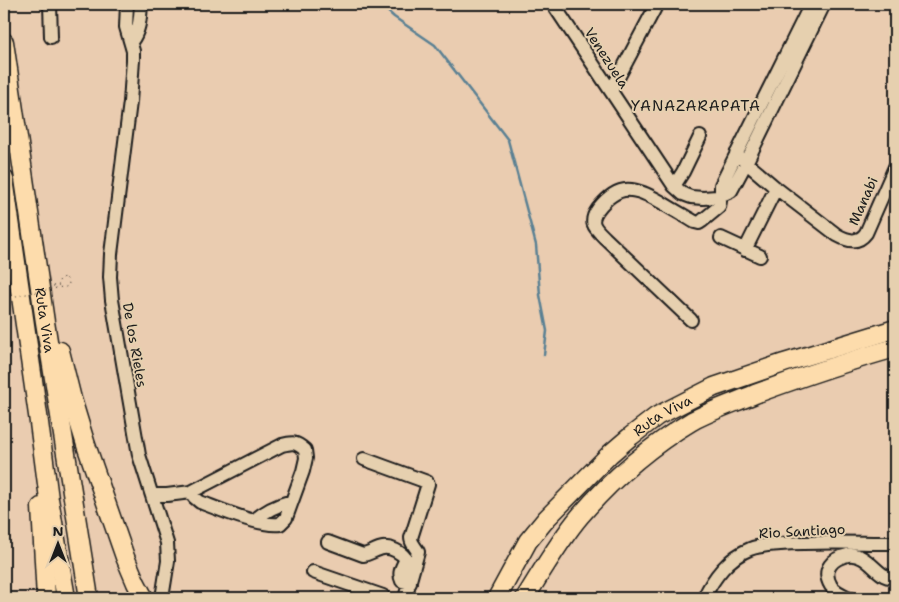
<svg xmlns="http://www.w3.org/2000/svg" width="899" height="602" viewBox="0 0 899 602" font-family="'Shantell Sans',sans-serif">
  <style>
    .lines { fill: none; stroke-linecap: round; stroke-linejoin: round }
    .stream { stroke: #5a8093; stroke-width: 2.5 }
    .minor-casing { stroke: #1c1c1c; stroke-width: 16 }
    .highway-casing { stroke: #1c1c1c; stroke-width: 21 }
    .path { stroke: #1c1c1c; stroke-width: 1; stroke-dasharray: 1 4; stroke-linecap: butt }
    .minor { stroke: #e6d0af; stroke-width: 12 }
    .highway { stroke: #fddcac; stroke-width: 18 }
    .path-bridge { stroke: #1c1c1c; stroke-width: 1; stroke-dasharray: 1 4; stroke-linecap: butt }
    .labels { text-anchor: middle; stroke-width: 4; stroke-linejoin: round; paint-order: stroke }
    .street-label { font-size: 14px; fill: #1c1c1c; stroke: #e6d0af }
    .neighbourhood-label { font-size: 15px; letter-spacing: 1px; fill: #1c1c1c; stroke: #e6d0af }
  </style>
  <rect width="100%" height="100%" fill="#eaccb0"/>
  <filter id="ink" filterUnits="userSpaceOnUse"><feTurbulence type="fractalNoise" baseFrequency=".02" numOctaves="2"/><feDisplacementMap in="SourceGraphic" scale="10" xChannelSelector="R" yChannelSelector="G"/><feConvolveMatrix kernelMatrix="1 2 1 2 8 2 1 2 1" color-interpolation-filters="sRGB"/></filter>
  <g filter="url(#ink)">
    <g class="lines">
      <path class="stream" d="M 380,4 L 394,17 L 435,45 L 508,140 L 536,245 L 540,295 L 547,331 L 544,355"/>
      <g class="minor-casing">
        <path id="minor" d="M 50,4 L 51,37
          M 127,4 L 126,27 L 133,51 L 133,60 L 130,102 L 111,254 L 110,277 L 112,300 L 139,455 L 167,543 L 168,561 L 162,598
          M 553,4 L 674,186 L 683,194 L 691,197 L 703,198 L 717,197 L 731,191 L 746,163 L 824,4
          M 131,42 C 140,30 140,18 141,4
          M 611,91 L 657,4
          M 736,154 L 776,188 L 837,235 C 848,241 858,244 866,233 L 895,167
          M 674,186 L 683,172 L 700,137
          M 721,196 L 721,185 L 811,4
          M 721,238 L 760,256
          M 745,250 L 776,188
          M 691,320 L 605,238 C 595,228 588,223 598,209 C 619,182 635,187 661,202 C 672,209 683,215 695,222 L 699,223 L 702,221 L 719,207 L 720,201 L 717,197
          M 364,459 L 427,482 L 428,484 L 411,538 C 411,544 416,547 418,552 L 405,598
          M 152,495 L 167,495 L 191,492 L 282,445 C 293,442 296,442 305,450 L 306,458 L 303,471 L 286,518 L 280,524 C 261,527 219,509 200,502 L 194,497 L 191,492
          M 254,521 C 265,510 277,505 292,501
          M 328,542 L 363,555 C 370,554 376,549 383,548 C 391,547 401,552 406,559 C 402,567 398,573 402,581 L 410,583
          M 313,572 L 383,596 L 384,598
          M 704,598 C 713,578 729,557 750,549 C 759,545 770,545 780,544 C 818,541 857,543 895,543
          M 850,598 C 843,595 835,592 831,586 C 821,569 833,558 848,555 C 870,552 879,583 895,576"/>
      </g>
      <g class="highway-casing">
        <g id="highway">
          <path id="s1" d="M 4,42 L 45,322 L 89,598"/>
          <path d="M 4,179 L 38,415 L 49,499 L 66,598"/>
          <path d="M 60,351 L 72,399 L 86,445 L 125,557 L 136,583 L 144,598"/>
          <path d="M 41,507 L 46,598"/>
          <path id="s2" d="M 497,598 L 528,541 L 547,518 L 610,454 L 631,436 L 657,416 L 714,387 L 784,363 L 895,329"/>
          <path d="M 525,598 C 542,571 559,541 580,516 C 612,479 650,446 692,421 C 712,410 734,403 755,394 C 801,377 848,361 895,348"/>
        </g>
      </g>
      <path class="path" d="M 53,286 L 59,285 L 59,281 L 61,278 L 65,277 L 68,280 L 69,284 L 66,287 L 62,287
        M 4,298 L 6,298"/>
      <use href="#minor" class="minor"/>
      <use href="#highway" class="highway"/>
      <path class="path-bridge" d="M 6,298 L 62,287"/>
    </g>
  </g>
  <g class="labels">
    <g class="street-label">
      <text transform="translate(607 58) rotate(57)" y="5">Venezuela</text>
      <text transform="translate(863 201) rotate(-66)" y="5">Manabi</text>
      <text dy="5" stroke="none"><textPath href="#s1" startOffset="281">Ruta Viva</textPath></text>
      <text transform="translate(135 345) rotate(80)" y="5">De los Rieles</text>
      <text dy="5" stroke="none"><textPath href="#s2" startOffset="250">Ruta Viva</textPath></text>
      <text transform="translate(802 531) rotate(-3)" y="5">Rio Santiago</text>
    </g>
    <g class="neighbourhood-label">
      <text x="696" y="111">YANAZARAPATA</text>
    </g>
  </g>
  <rect width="899" height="602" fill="none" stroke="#e6d0af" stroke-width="20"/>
  <rect x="10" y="10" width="879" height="582" fill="none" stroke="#1c1c1c" stroke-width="2" filter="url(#ink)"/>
  <g transform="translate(58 544)" stroke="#e6d0af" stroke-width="4" paint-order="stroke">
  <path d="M0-4L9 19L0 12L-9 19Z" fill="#1c1c1c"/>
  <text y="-8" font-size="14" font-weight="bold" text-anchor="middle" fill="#1c1c1c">N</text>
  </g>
</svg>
